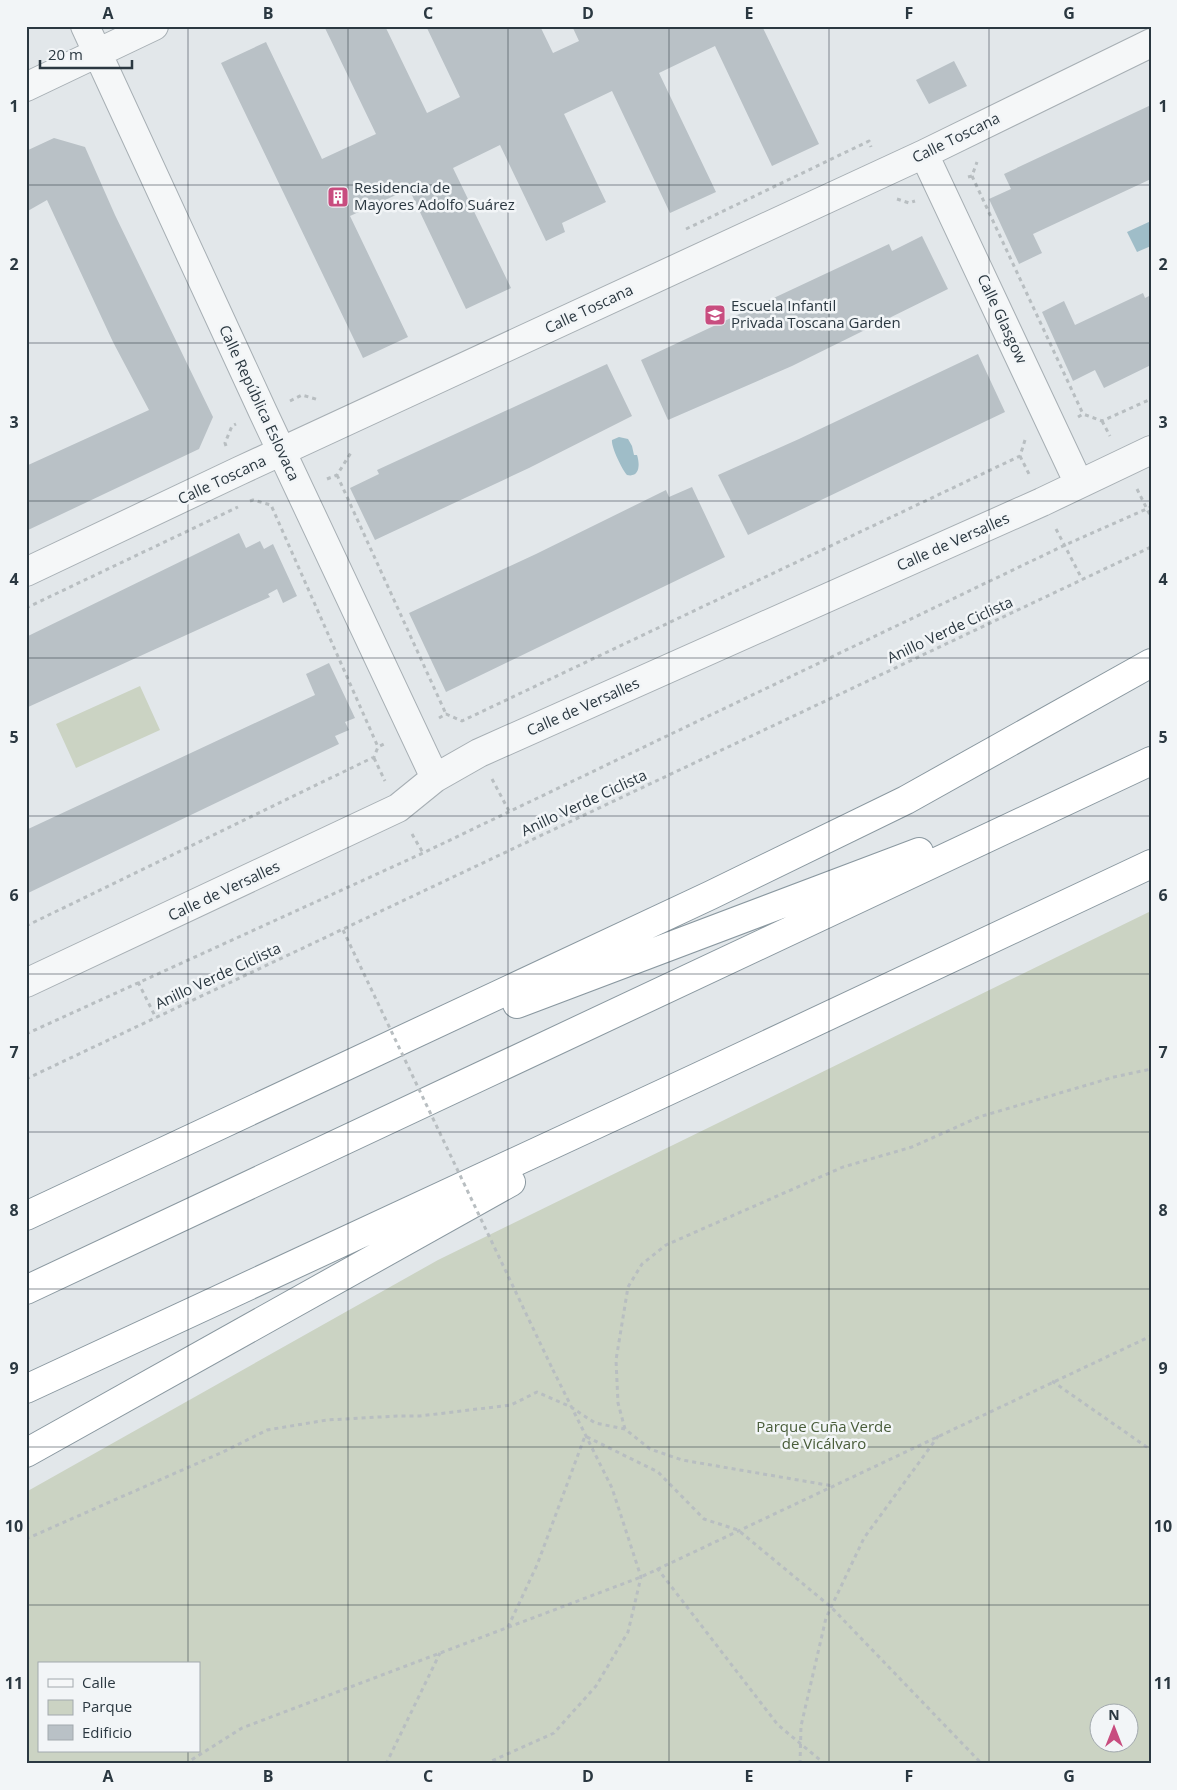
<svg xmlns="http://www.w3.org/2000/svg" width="1177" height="1790" viewBox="0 0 1177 1790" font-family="'Open Sans',sans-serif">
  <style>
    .green { fill: #cbd3c3; fill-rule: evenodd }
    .water { fill: #9fbdc8 }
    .building { fill: #b9c1c6 }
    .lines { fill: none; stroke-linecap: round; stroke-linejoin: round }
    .minor-casing { stroke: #a7afb4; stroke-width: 30 }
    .motorway-casing { stroke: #8a98a0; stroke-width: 30 }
    .path { stroke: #b8bec1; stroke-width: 3; stroke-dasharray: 4 4; stroke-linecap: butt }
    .minor { stroke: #f5f7f8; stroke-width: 28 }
    .motorway { stroke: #fff; stroke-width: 28 }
    .path-bridge { stroke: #b8bec1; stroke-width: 3; stroke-dasharray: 4 4; stroke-linecap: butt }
    .grid { fill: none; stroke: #2b3841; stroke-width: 1; stroke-opacity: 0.55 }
    .labels { text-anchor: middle; stroke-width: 5; stroke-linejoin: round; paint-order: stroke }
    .street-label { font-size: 15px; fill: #2b3841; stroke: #f2f5f7 }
    .poi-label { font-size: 15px; fill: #2b3841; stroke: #f2f5f7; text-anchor: start }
    .park-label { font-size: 15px; fill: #485c39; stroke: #f2f5f7 }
    .neatline { fill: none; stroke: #2b3841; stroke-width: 2 }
    .grid-label { font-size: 16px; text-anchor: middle; font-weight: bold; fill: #2b3841 }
  </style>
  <rect width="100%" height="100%" fill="#e2e7ea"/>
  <path class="green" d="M 140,686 L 160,730 L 76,768 L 56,724 Z
    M 1151,911 L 1151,1764 L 26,1764 L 26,1492 L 438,1260 ZM 39,1664 L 199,1664 L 199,1751 L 39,1751 ZM 1100,1712 L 1130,1712 L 1130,1742 L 1100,1742 Z"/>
  <path class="water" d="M 1151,221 L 1151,246 L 1137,252 L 1127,232 Z
    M 619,437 L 628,439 L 632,446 L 634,455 L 637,455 C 640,464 640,478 627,475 C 622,469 611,447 612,440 Z"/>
  <path class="building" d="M 324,26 L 385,26 L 427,113 L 460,97 L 426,26 L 540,26 L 553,53 L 579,41 L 572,26 L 762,26 L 819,144 L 772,166 L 715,46 L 659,73 L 716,192 L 670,213 L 612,91 L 564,114 L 606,202 L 562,223 L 565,232 L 546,241 L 500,145 L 453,168 L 511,288 L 466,309 L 409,189 L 350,216 L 408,337 L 363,358 L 221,63 L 266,42 L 322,159 L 376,134 Z
    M 954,61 L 967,86 L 929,104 L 916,80 Z
    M 1151,105 L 1151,179 L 1033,234 L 1042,253 L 1019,264 L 989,199 L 1011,189 L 1004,174 Z
    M 54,138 L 85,147 L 115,215 L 213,417 L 199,449 L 26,531 L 26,466 L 149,410 L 113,342 L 47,200 L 26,212 L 26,151 Z
    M 922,236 L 948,289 L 792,366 L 668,420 L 641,360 L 889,244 L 892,251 Z
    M 1143,293 L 1145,298 L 1151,295 L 1151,365 L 1104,388 L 1095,370 L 1073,381 L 1042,312 L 1064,301 L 1075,325 Z
    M 978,354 L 1005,412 L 748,535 L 718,475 L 799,439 Z
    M 607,364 L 632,416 L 529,468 L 375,540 L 350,488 L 379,474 L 377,470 Z
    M 692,487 L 725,557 L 446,692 L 409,613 L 536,554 L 666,490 L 669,497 Z
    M 239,533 L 246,548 L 260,541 L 264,549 L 273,544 L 297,596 L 283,603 L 277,589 L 268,594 L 270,597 L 26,708 L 26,637 Z
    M 329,663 L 355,718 L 345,722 L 349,730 L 335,736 L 339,744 L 26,894 L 26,830 L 315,695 L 306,674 Z"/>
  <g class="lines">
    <g class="minor-casing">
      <path id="minor" d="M 85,26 L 263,412 L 435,778
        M 26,87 L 154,26
        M 924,154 L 1079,484
        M 26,572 L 239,471 L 924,154 L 1151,43
        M 26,983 L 398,808 L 435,778 L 479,753 L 1042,502 L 1151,450"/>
    </g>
    <g class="motorway-casing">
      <path id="motorway" d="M 517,1004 L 919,852
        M 26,1216 L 711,895 L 906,800 L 1151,663
        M 26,1290 L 1151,761
        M 26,1389 L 698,1077 L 1151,864
        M 26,1453 L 511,1182"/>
    </g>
    <path class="path" d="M 972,176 L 1083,414
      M 968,177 L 972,176 L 977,162
      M 897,199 L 909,203 L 915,201
      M 686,229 L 869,141 L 871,147
      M 290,401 L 302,395 L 319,400
      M 1078,417 L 1083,414 L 1102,421 L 1151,399
      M 1102,421 L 1110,436
      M 226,446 L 225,443 L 232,426 L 236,424
      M 1020,456 L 1030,476
      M 337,475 L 446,714
      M 327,479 L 337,475 L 352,451
      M 1137,489 L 1151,517
      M 250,501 L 253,500 L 271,505 L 378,747
      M 1056,529 L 1082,579
      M 26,608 L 238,507
      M 439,718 L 446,714 L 462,721 L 1020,456 L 1025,440
      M 374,758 L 385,781
      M 492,779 L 509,811
      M 412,834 L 423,853
      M 26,926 L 374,757 L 378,747 L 386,743
      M 138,982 L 156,1018
      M 26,1034 L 423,853 L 1065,545 L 1151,507
      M 26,1079 L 1151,547
      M 1052,1381 L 1151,1450
      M 625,1429 L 618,1403 L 616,1360 L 628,1287 L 642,1264 L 666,1245 L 843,1167 L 912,1147 L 979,1117 L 1114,1077 L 1151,1069
      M 26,1539 L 223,1452 L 267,1430 L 327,1420 L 397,1416 L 420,1416 L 511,1405 L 537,1392 L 571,1407 L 595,1423 L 625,1429 L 650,1449 L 682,1460 L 833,1486
      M 657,1568 L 778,1725 L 825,1764
      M 508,1627 L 537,1565 L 585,1436 L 658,1472 L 704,1519 L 738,1530 L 831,1607 L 982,1764
      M 185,1764 L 242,1728 L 641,1577 L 1151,1336
      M 386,1764 L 440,1653
      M 485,1764 L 554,1733 L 596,1686 L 628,1632 L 641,1577 L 612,1488 L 552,1368
      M 800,1764 L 801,1726 L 826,1618 L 864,1538 L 939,1435"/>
    <use href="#minor" class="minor"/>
    <use href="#motorway" class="motorway"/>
    <path class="path-bridge" d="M 343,930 L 552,1368"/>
  </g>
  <path class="grid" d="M 188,26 L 188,1664M 348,26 L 348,1764M 508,26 L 508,1764M 669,26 L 669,1764M 829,26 L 829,1764M 989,26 L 989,1764M 26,185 L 1151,185M 26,343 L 1151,343M 26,501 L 1151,501M 26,658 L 1151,658M 26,816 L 1151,816M 26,974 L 1151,974M 26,1132 L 1151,1132M 26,1289 L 1151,1289M 26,1447 L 1151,1447M 26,1605 L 1151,1605M 188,1751 L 188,1764"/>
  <defs>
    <g id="building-square" transform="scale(1.125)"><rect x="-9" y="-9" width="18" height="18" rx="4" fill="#c84d7f" stroke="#f2f5f7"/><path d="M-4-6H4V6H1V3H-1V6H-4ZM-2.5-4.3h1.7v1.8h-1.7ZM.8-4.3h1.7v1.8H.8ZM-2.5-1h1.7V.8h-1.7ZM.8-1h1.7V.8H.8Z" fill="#fff"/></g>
    <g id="school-square" transform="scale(1.125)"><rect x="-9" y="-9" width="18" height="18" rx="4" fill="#c84d7f" stroke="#f2f5f7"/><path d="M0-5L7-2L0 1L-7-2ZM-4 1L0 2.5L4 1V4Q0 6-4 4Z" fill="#fff"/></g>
  </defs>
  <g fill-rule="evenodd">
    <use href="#building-square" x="338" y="197"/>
    <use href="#school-square" x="715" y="315"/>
  </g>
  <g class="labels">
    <g class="street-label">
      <text transform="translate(956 138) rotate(-26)" y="5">Calle Toscana</text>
      <text transform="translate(589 309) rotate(-25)" y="5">Calle Toscana</text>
      <text transform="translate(1002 319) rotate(65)" y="5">Calle Glasgow</text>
      <text transform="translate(259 403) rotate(65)" y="5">Calle República Eslovaca</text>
      <text transform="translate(222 480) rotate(-25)" y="5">Calle Toscana</text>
      <text transform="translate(953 542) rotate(-24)" y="5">Calle de Versalles</text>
      <text transform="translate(950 630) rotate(-25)" y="5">Anillo Verde Ciclista</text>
      <text transform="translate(583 707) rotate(-24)" y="5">Calle de Versalles</text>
      <text transform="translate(584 803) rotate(-25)" y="5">Anillo Verde Ciclista</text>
      <text transform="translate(224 891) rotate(-25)" y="5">Calle de Versalles</text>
      <text transform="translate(218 976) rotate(-25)" y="5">Anillo Verde Ciclista</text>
    </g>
    <g class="poi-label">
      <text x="354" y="193">Residencia de<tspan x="354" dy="17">Mayores Adolfo Suárez</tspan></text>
      <text x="731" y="311">Escuela Infantil<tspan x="731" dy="17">Privada Toscana Garden</tspan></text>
    </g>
    <g class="park-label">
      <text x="824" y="1432">Parque Cuña Verde<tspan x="824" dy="17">de Vicálvaro</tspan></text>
    </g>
  </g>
  <rect width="1177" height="1790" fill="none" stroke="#f2f5f7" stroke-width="55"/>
  <rect x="38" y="1662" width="162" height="90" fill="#f2f5f7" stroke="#a2a9ae"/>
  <rect x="48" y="1679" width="25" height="8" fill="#f5f7f8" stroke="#a2a9ae"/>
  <text x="82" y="1688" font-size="15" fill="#2b3841">Calle</text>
  <rect x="48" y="1700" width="25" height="15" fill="#cbd3c3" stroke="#a2a9ae"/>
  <text x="82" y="1712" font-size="15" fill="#2b3841">Parque</text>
  <rect x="48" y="1725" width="25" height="15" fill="#b9c1c6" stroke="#a2a9ae"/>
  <text x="82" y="1738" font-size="15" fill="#2b3841">Edificio</text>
  <g transform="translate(1114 1728)"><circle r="24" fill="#f2f5f7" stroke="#a2a9ae"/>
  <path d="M0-4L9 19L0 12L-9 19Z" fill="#c84d7f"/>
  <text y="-8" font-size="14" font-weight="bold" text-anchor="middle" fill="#2b3841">N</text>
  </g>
  <path d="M40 60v8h92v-8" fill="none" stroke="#2b3841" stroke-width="2.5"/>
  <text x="48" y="60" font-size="15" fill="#2b3841" stroke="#f2f5f7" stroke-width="4" paint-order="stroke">20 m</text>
  <rect x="28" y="28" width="1122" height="1734" class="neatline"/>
  <g class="grid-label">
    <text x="108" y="19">A</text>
    <text x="268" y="19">B</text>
    <text x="428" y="19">C</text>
    <text x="588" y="19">D</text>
    <text x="749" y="19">E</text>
    <text x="909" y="19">F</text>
    <text x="1069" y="19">G</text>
    <text x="14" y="112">1</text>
    <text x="1163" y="112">1</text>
    <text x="14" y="270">2</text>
    <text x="1163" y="270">2</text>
    <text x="14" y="428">3</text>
    <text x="1163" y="428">3</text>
    <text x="14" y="585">4</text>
    <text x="1163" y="585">4</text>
    <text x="14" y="743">5</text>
    <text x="1163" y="743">5</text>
    <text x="14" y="901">6</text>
    <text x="1163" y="901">6</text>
    <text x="14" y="1058">7</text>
    <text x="1163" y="1058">7</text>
    <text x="14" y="1216">8</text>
    <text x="1163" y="1216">8</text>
    <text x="14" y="1374">9</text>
    <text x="1163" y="1374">9</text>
    <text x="14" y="1532">10</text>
    <text x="1163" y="1532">10</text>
    <text x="14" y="1689">11</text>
    <text x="1163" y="1689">11</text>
    <text x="108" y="1782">A</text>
    <text x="268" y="1782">B</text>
    <text x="428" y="1782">C</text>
    <text x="588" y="1782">D</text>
    <text x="749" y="1782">E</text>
    <text x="909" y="1782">F</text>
    <text x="1069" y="1782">G</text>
  </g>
</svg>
